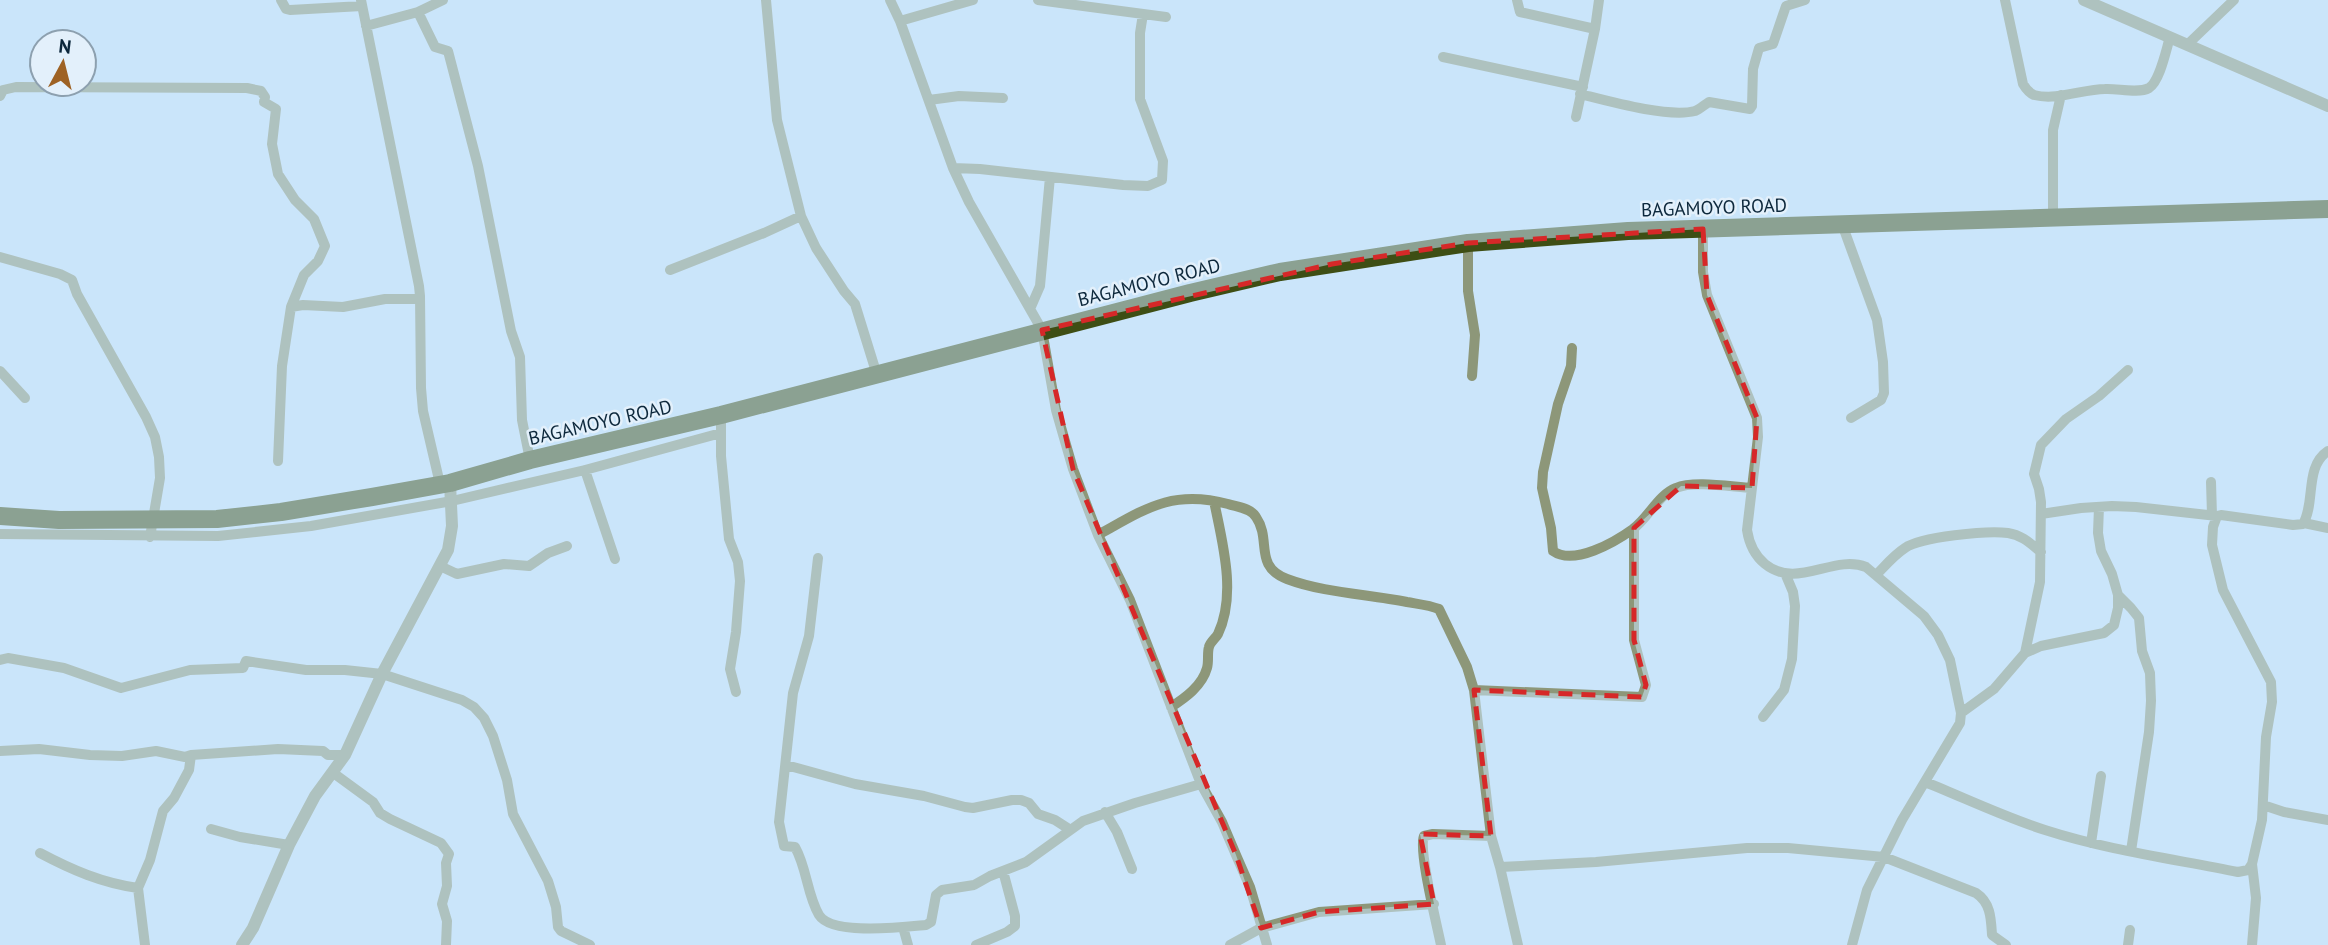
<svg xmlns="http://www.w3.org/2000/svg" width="2328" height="945" viewBox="0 0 2328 945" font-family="'PT Sans',sans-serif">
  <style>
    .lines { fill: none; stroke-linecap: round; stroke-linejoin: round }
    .minor { stroke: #8d9779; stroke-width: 10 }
    .tertiary { stroke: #8d9779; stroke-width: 12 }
    .trunk { stroke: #3e4e14; stroke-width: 18 }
    .marked { fill: none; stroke: #d62828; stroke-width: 5; stroke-dasharray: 14 9; stroke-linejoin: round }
    .labels { text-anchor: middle; stroke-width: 5; stroke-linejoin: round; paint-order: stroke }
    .street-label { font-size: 19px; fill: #0d283c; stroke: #e3f0fb }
  </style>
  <rect width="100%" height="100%" fill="#cbe5fa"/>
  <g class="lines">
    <path class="minor" d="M 281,0 L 286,9 L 290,10 L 362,6
      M 766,0 L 777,120 L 801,216 L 816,248 L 844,291 L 855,304 L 877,375
      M 890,0 L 900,21 L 953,168 L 969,202 L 1042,330 L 1056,410 L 1073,469 L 1098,535 L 1130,600 L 1201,784 L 1222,822 L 1236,855 L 1250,887 L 1267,945
      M 1038,0 L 1166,17
      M 1517,0 L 1520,12 L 1595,29
      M 2005,0 L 2023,84 C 2026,89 2029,93 2034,95 C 2057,101 2083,89 2105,89 C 2117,88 2138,94 2149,88 C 2160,81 2166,50 2170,37
      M 418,12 L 435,47 L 448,51 L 478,166 L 511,331 L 520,357 L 522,420 L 530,460
      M 900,21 L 973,0
      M 366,26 L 418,12 L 443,0
      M 2188,44 L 2234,0
      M 1443,57 L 1583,87
      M 1580,94 C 1608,101 1668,118 1695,111 C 1700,109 1704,105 1709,102 L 1750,109 L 1752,106 L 1753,69 L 1759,48 L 1773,44 L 1786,6 L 1805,0
      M 0,96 L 3,90 L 16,87 L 247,88 L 261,91 L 265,97 L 264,102 L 276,109 L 272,144 L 278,174 L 295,200 L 314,219 L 325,246 L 318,261 L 304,275 L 291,307 L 303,305 L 343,307 L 385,299 L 417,299 L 420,296 L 419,286 L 361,0
      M 929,100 L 959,96 L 1003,98
      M 1576,117 L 1595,29 L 1599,0
      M 953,168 L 980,169 L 1123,185 L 1148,186 L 1162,180 L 1163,161 L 1140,99 L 1140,33 L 1143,14
      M 2053,218 L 2053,130 L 2061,95
      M 1842,224 L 1877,320 L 1883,362 L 1884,393 L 1881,400 L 1851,418
      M 1703,229 L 1703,272 L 1707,295 L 1757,418 L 1758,437 L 1747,530 C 1749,543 1754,555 1765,564 C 1797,590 1833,554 1866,567 L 1924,616 L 1938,635 L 1950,660 L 1961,713 L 1960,723 L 1902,820 L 1867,890 L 1852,945
      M 1468,243 L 1468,291 L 1475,335 L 1472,376
      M 0,257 L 60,274 L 72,280 L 77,294 L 146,417 L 155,437 L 159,457 L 160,478 L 150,537
      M 670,270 L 764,233 L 801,216
      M 420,296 L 421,388 L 423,411 L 440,484
      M 1030,309 L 1040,286 L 1050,177
      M 1572,348 L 1571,366 L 1558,404 L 1543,472 L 1542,488 L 1551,528 L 1553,551 C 1574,566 1615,542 1633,529 C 1649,517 1658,495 1676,488 C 1694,480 1732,487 1752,488
      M 0,371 L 25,398
      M 721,415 L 721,456 L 729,539 L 738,562 L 740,581 L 736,632 L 730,669 L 736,692
      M 278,461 L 282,366 L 291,307
      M 585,470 L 615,559
      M 2211,482 L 2212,515
      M 2041,514 L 2081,508 L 2112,506 L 2136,507 L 2217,516
      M 2304,523 L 2328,528
      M 0,534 L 218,536 L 311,526 L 452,501 L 585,470 L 721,433
      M 1098,535 C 1145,509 1172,489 1228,504 C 1237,507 1251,508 1256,517 C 1272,540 1253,566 1287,579 C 1324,593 1368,594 1407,602 C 1418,604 1429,605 1439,609 L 1467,667 L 1474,690 L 1491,836 L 1500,867 L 1518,945
      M 818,558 L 809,636 L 793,693 L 779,822 L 784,846 L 795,847 C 807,868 807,895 819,915 C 832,936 904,927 926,925 L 931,922 L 936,895 L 942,890 L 974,885 L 990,876 L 1026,862 L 1083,821 L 1135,803 L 1201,784
      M 440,566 L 457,574 L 504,564 L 529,566 L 548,553 L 567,546
      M 1876,575 C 1885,566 1894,555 1905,548 C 1920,537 1988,530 2008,533 C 2022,535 2031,544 2041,552
      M 2118,595 L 2131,608 L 2139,618 L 2142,651 L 2150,673 L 2151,701 L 2149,732 L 2131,851
      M 2025,653 L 2040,582 L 2041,502 L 2039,489 L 2034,474 L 2041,445 L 2066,419 L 2099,396 L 2128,370
      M 0,660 L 8,658 L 64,668 L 121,688 L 190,670 L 243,668 L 246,661 L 306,670 L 345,670 L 382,674 L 462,700 L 474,707 L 484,718 L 493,736 L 507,780 L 513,814 L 548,881 L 556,907 L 558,927 L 561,931 L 590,945
      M 1474,690 L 1642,697 L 1646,685 L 1634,640 L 1634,528
      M 1171,707 C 1185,698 1202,686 1207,668 C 1209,661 1207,653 1209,647 C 1210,642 1216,638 1218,634 C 1237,594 1222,541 1214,501
      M 1961,713 L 1994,689 L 2025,653 L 2041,646 L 2104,633 L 2114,625 L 2118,608 L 2118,595 L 2112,574 L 2101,551 L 2098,533 L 2099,507
      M 1763,717 L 1784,690 L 1792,659 L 1795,606 L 1793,592 L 1785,573
      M 0,751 L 39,749 L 90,755 L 122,756 L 156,751 L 185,757 L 191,755 L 278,749 L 323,751 L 328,755 L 345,755
      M 786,765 L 855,784 L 924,796 L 965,807 L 973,808 L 1012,800 L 1021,800 L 1029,803 L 1038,814 L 1055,820 L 1069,829
      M 332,772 L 373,802 L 380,813 L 390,819 L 441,843 L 449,854 L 446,863 L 447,886 L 442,904 L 447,921 L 446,945
      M 1925,782 C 1965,798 2004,817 2045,830 C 2107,850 2174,859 2238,872 L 2248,870 L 2252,864 L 2262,820 L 2266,737 L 2272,702 L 2271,682 L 2223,590 L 2212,545 L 2213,527 L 2217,516 L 2221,515 L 2293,525 L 2303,524 C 2316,502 2304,467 2328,451
      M 2263,805 L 2284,812 L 2328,820
      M 1105,812 L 1117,832 L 1132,869
      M 211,829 L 240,837 L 289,845
      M 2091,843 L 2101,776
      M 40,853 C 72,870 102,883 138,888
      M 2252,864 L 2256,898 L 2252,945
      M 1500,867 L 1596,862 L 1747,848 L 1788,848 L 1884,857 L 1976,893 C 1991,903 1991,919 1992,935 L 2006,945
      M 903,927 L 908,945
      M 145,945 L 138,888 L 150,860 L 163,811 L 174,798 L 189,770 L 191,755
      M 976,945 L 1007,932 L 1015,926 L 1015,916 L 1003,871
      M 1230,945 L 1261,928 L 1319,912 L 1434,904
      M 1441,945 C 1437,925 1418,850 1424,836 L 1433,834 L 1491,836
      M 2128,945 L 2130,930"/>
    <path class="tertiary" d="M 2084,0 L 2328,106
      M 242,945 L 253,928 L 289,845 L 315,796 L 345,755 L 382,674 L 448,550 L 452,526 L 450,483"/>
    <path class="trunk" d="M 0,516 L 59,520 L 217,519 L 281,512 L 372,497 L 450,483 L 530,460 L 721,415 L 1190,293 L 1280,272 L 1468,243 L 1628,231 L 2328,209"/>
  </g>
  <path d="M0 0H2328V945H0ZM 1703,229 L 1707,295 L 1757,418 L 1752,488 L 1681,486 L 1634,528 L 1634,640 L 1646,685 L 1642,697 L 1474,690 L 1491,836 L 1420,834 L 1434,904 L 1319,912 L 1261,928 L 1236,855 L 1073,469 L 1042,330 L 1332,264 L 1468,243 Z" fill="#cbe5fa" fill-opacity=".55" fill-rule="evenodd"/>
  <path class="marked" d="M 1703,229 L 1707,295 L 1757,418 L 1752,488 L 1681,486 L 1634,528 L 1634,640 L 1646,685 L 1642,697 L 1474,690 L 1491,836 L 1420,834 L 1434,904 L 1319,912 L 1261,928 L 1236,855 L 1073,469 L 1042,330 L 1332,264 L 1468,243 Z"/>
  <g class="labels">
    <g class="street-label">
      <text transform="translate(1714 207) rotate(-2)" y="7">BAGAMOYO ROAD</text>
      <text transform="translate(1149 282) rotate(-14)" y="7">BAGAMOYO ROAD</text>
      <text transform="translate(600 422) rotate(-13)" y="7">BAGAMOYO ROAD</text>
    </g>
  </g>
  <g transform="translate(63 63) rotate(7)"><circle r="33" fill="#e3f0fb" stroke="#8da0af" stroke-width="2"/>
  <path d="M0-5L12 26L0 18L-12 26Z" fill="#9e6224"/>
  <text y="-10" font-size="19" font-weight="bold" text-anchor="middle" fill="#0d283c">N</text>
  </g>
</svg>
